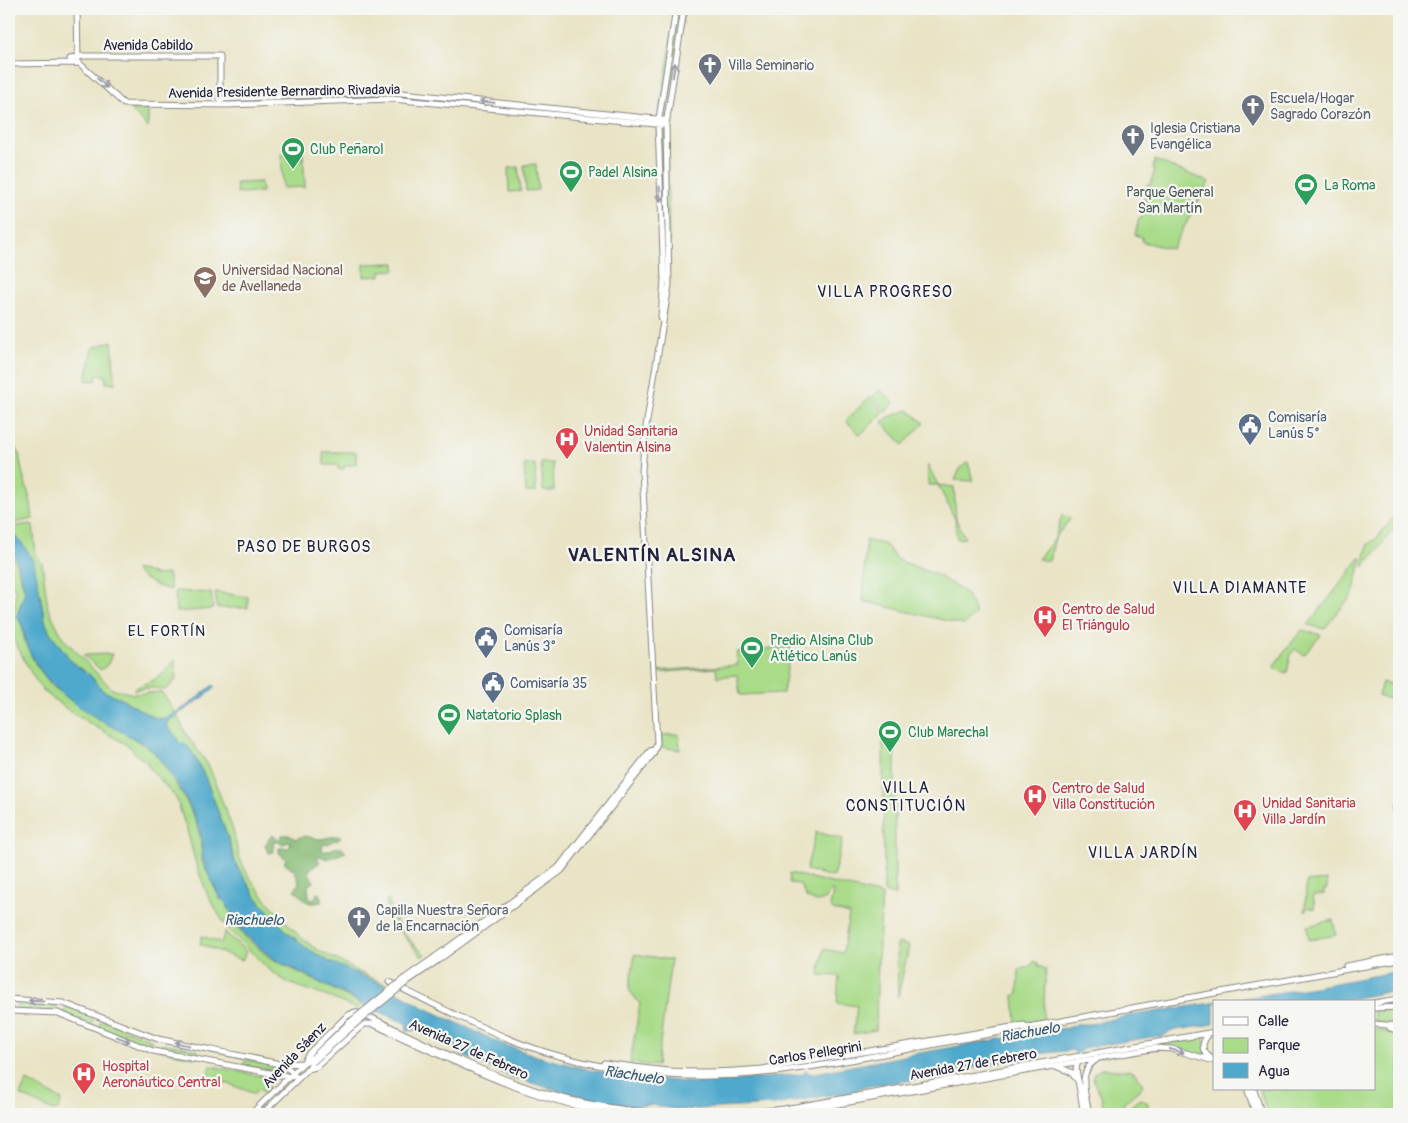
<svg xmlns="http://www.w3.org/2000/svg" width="1408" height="1123" viewBox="0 0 1408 1123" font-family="Pangolin,sans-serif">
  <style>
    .green { fill: #a9db89; stroke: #667e62 }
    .forest { fill: #86bb75; stroke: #546e58 }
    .water { fill: #4fa9cc; stroke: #386684 }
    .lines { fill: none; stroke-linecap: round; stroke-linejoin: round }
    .major-casing { stroke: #868380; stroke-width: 7 }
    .highway-casing { stroke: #868380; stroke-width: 8 }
    .major { stroke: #fff; stroke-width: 5 }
    .highway { stroke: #fff; stroke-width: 6 }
    .major-bridge-casing { stroke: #868380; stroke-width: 7; stroke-linecap: butt }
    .major-bridge { stroke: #fff; stroke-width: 5 }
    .oneway { stroke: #9c9ca7 }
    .labels { text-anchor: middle; stroke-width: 4.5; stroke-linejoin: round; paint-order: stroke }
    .street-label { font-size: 14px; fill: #22223b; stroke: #f6f6f2 }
    .worship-label { font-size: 14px; fill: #5b616d; stroke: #f6f6f2; text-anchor: start }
    .leisure-label { font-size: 14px; fill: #27864d; stroke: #f6f6f2; text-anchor: start }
    .park-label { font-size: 14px; fill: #4a5a52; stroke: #f6f6f2 }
    .education-label { font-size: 14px; fill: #785e54; stroke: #f6f6f2; text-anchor: start }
    .service-label { font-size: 14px; fill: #4e5e75; stroke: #f6f6f2; text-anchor: start }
    .health-label { font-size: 14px; fill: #be3a42; stroke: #f6f6f2; text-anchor: start }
    .neighbourhood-label { font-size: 15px; letter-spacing: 1px; fill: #22223b; stroke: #f6f6f2 }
    .water-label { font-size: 15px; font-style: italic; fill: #345875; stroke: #f6f6f2 }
    .quarter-label { font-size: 16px; letter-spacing: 1px; fill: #22223b; stroke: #f6f6f2 }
    .district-label { font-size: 19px; font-weight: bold; letter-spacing: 1px; fill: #22223b; stroke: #f6f6f2 }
  </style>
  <rect width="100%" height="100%" fill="#f6f6f2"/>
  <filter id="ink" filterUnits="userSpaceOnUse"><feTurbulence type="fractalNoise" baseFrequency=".02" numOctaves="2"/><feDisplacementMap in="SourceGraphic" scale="10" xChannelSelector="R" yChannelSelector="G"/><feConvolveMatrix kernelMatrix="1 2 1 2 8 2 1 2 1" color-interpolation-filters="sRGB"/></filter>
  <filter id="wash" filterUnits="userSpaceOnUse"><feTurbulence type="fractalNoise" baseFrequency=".0096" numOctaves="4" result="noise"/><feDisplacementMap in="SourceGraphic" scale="20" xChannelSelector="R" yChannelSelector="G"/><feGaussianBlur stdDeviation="1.12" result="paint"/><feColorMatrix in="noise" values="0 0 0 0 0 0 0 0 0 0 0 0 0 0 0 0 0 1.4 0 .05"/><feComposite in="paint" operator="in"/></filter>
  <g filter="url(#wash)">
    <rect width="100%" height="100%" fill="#e9e4c6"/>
    <path class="green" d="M 676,9 L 684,9 L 666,120 L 659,119 Z
      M 131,109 L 148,109 L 148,128 L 131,110 Z
      M 658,125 L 666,125 L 669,245 L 665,316 Z
      M 303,153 L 305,187 L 283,188 L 281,154 Z
      M 1155,160 L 1209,182 L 1172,249 L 1142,242 L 1142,237 L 1135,235 L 1139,218 L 1141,219 L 1145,206 L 1143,204 L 1148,184 L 1151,184 L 1155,170 L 1153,169 Z
      M 536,164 L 538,190 L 526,191 L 524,165 Z
      M 518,167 L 521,191 L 509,192 L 508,168 Z
      M 261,182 L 262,192 L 237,193 L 236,183 Z
      M 395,263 L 395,270 L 381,271 L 381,276 L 364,277 L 364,264 Z
      M 112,341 L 115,383 L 106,383 L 105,375 L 97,375 L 96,381 L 86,380 L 93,348 Z
      M 880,389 L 894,403 L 886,411 L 872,397 Z
      M 869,397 L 884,412 L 860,435 L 846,421 Z
      M 908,410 L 924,423 L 903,445 L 882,422 L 889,417 Z
      M 9,439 L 19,453 L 22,471 L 31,503 L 33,519 L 9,524 Z
      M 323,452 L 356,452 L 356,464 L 344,466 L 344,469 L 338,469 L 338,465 L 324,465 Z
      M 968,462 L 973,481 L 955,480 L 960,469 Z
      M 541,463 L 553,463 L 554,491 L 543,491 Z
      M 535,464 L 536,492 L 526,492 L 524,465 Z
      M 928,465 L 938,485 L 954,487 L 956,519 L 965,538 L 957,539 L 955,519 L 938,485 L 928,485 Z
      M 1399,511 L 1399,522 L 1364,567 L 1363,566 L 1368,544 L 1376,539 Z
      M 1062,515 L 1071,518 L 1055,538 L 1049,561 L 1038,559 L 1055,538 Z
      M 31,524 L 33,525 L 36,554 L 42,563 L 48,608 L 63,638 L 112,689 L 134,694 L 161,692 L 167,699 L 175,713 L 167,717 L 159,719 L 151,716 L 122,699 L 103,691 L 91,676 L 72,662 L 49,631 L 45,621 L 34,563 C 28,551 21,539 9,533 L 9,527 Z
      M 866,540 L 886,545 L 896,559 L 939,576 L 966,593 L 976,613 L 964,625 L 863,601 Z
      M 13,555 L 25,592 L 17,615 L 22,626 L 25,643 L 36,665 L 53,687 L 153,751 L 164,766 L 185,799 L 196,822 L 200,837 L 202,862 L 220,899 L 224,900 L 242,934 L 270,958 L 352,999 L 362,1005 L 357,1009 L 331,998 L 291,984 L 279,977 L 268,969 L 226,927 L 208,896 L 196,864 L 187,830 L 176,798 L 148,766 L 147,762 L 138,756 L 129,746 L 72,713 L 47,694 L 40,687 L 30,671 L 11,634 L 16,593 L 9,575 L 9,572 L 12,571 L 9,563 L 12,561 Z
      M 1360,558 L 1362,558 L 1353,594 L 1324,629 L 1308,625 Z
      M 134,570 L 142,570 L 155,575 L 168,574 L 171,590 C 157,587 144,580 134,570 Z
      M 175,591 L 211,593 L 213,609 L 176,612 Z
      M 215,592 L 248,597 L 248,608 L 217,608 Z
      M 1302,630 L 1321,635 L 1304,655 L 1295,649 L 1291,654 L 1287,673 L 1275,669 L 1274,665 Z
      M 791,646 L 783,693 L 740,695 L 737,675 L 717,677 L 716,668 L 656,673 L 656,671 L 738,665 L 737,652 Z
      M 112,654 L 108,664 L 101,670 L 83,655 Z
      M 175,660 L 176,680 C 162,695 167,688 150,688 C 144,688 139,690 133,690 C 152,678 159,683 173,661 Z
      M 1382,682 L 1394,685 L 1390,699 L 1378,696 Z
      M 177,715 L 186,734 L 209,766 L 233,830 L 239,857 L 248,875 L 263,896 L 300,937 L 316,949 L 367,976 L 389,985 L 388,986 L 362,977 L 328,961 L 305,947 L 277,923 L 256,897 L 236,865 L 229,841 L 206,779 L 191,750 L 186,745 L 179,743 L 172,731 L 167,727 L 167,722 Z
      M 679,734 L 680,750 L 662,747 L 661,735 Z
      M 895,741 L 895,895 L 884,892 L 883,742 Z
      M 816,832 L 843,839 L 833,877 L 806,870 Z
      M 790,873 L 882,895 L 877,979 L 876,1030 L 853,1034 L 857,1006 L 837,1003 L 839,976 L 819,975 L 824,949 L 843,953 L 849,914 L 833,910 L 830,907 L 833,891 L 831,890 L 826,899 L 816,902 L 806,897 L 800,884 L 789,883 Z
      M 1327,880 L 1327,889 L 1324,890 L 1324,894 L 1313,896 L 1315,909 L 1308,907 L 1305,912 L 1306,882 Z
      M 386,900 L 389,900 C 393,922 407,940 425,954 L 422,957 L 399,930 L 389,915 L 388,916 Z
      M 1333,920 L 1336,935 L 1309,940 L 1307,926 Z
      M 225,932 L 246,951 L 243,959 L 241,960 L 200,944 L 202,936 L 221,943 Z
      M 897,943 L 909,946 L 898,997 Z
      M 635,954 L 671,960 L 657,1066 L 630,1063 L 640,1004 L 629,990 Z
      M 1034,961 L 1038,963 L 1038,966 L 1046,969 L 1043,1020 L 1016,1024 L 1014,995 L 1018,994 L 1019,970 L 1032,965 Z
      M 18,1002 L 55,1005 L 57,1008 L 55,1011 L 19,1010 L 16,1006 Z
      M 68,1007 L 92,1016 L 93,1022 L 91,1024 L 65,1014 L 65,1009 Z
      M 1399,1009 L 1399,1024 L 1374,1021 L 1374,1010 Z
      M 101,1021 L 105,1021 L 150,1039 L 152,1042 L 149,1047 L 100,1028 L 99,1026 Z
      M 1374,1029 L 1399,1035 L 1399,1114 L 1268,1114 L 1259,1089 L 1374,1089 Z
      M 1206,1036 L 1204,1039 L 1208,1058 L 1170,1047 L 1084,1059 L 1103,1054 Z
      M 163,1043 L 197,1050 L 200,1054 L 197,1058 L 159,1050 L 159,1046 Z
      M 246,1060 L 276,1065 L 289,1073 L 245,1066 L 243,1063 Z
      M 211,1066 L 271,1078 L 273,1080 L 268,1087 L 269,1092 L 266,1094 L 258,1089 L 255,1094 L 208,1076 Z
      M 1104,1068 C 1124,1074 1132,1062 1143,1085 L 1140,1089 L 1126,1101 L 1115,1114 L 1107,1114 L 1105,1112 C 1103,1107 1103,1102 1101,1096 C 1098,1088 1091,1082 1094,1073 Z
      M 27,1081 L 62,1100 L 58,1110 L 53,1111 L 20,1095 Z
      M 1141,1099 L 1148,1103 L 1148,1114 L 1119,1114 Z"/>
    <path class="forest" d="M 272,835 L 280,840 L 282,835 L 290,835 L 295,839 L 304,836 L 320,839 L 336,836 L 341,837 L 337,841 L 334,840 L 328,844 L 324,843 L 322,849 L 324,852 L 335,848 L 342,848 L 346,852 L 327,859 L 320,856 L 317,858 L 320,862 L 308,871 L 314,882 L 308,885 L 309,898 L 313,899 L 316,897 L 317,893 L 320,894 L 322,902 C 303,906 307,899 294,890 L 299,883 C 297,872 292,867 284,863 L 286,859 L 279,853 L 279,848 L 289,848 L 291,844 L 289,841 L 284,844 L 275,841 L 273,843 L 274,852 L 268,853 L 265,845 Z"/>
    <path class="water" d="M 9,533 C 21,539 28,551 34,563 L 45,621 L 49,631 L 72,662 L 91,676 L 103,691 L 122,699 L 151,716 L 159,719 L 168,717 L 187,706 L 213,685 L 215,687 L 208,694 L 167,722 L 167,727 L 177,737 L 179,743 L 186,745 L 191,750 L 206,779 L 229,841 L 236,865 L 256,897 L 287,932 L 305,947 L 328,961 L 391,988 L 425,1008 L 500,1043 L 537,1056 L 589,1070 L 619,1075 L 694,1083 L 732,1081 L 804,1074 L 806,1070 L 810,1074 L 925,1052 L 1023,1035 L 1049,1032 L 1056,1029 L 1068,1028 L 1077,1024 L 1090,1024 L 1128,1016 L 1315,987 L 1399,971 L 1399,990 L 1334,1002 L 1214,1002 L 1214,1024 L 1170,1031 L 1163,1037 L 1157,1036 L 1083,1048 L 1079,1053 L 1075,1053 L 1073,1050 L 1038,1054 L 1032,1060 L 1029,1057 L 1022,1062 L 1015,1059 L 913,1080 L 869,1086 L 859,1088 L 857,1092 L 842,1095 L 840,1093 L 774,1105 L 680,1110 L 651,1105 L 630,1106 L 574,1095 L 511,1077 L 462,1055 L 451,1047 L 416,1030 L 408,1031 L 406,1029 L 407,1024 L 383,1013 L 365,1007 L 364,1004 L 272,958 L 243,933 L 224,900 L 221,899 C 215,887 208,876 204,863 C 201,855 202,845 201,836 C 195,809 166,761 145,744 C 108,725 59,701 37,665 C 33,659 29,652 27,645 C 23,635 24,624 17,616 L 25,591 L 15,555 L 9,552 Z"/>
  </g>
  <g filter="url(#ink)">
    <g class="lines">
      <g class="major-casing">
        <path id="major" d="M 77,9 L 78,60
          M 70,59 L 83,56 L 220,56 L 220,102
          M 9,64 L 79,63 L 124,104 L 228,105 L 392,99 L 666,125
          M 220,99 L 392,92 L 666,120
          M 662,320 L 661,316 L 664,280 L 658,125 L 676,9
          M 1399,796 L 1395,810 L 1399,812
          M 435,957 L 558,868 L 650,751 L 655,749
          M 437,961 L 561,871 L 653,754 L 657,743 L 642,471 L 645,433 L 669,285 L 666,125 L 684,9
          M 1346,966 L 1399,956
          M 389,982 C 433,1004 476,1026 522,1044 C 562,1059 605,1068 648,1073 C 752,1086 861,1057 963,1039 C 1108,1012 1254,986 1399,960
          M 9,999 L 63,1003 L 158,1039 L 280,1064 L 289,1069 L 298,1079
          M 1374,1003 L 1399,999
          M 1374,1008 L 1399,1007
          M 9,1011 L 58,1013 L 153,1051 L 291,1077
          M 364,1024 L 373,1024 C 453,1061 532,1102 620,1114
          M 1374,1024 L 1399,1026
          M 1390,1028 L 1399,1031
          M 1210,1033 C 1201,1042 1200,1051 1211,1058
          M 1078,1061 L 1076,1069 L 1084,1114
          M 303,1063 L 312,1058 L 350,1022
          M 604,1063 C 626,1066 648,1069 670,1071 C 701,1073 731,1072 762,1069 L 1024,1025
          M 281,1064 L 303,1063
          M 1058,1067 L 1071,1072 L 1077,1080
          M 308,1069 L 312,1063 L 353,1026
          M 251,1114 L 289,1077 L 303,1063 L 309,1053 L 347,1016 L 355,1012 L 372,1018 C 420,1041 468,1066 518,1084 C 565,1102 616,1110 667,1114
          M 262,1114 L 308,1069 L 316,1067 L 364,1024
          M 716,1114 L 723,1113 L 725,1114
          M 735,1114 L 784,1109 L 824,1102 L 1214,1032
          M 781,1114 L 1156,1048 L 1172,1049 L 1214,1061
          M 1089,1114 C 1086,1095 1076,1073 1096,1060"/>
      </g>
      <g class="highway-casing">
        <path id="highway" d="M 1248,1089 L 1256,1114
          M 1253,1089 L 1261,1114"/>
      </g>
      <use href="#major" class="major"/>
      <use href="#highway" class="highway"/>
      <g class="major-bridge-casing">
        <path id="major-bridge" d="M 350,1022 L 405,978 L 435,957
          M 353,1026 L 408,981 L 437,961"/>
      </g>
      <use href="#major-bridge" class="major-bridge"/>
    </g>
    <defs><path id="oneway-shaft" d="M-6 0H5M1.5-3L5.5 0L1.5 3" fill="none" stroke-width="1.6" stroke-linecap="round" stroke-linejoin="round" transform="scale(1.25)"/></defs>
    <g class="oneway">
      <use href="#oneway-shaft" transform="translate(674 70) rotate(-81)"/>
      <use href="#oneway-shaft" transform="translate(102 83) rotate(43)"/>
      <use href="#oneway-shaft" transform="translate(487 102) rotate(-174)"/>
      <use href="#oneway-shaft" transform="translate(660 194) rotate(87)"/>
      <use href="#oneway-shaft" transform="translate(36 1001) rotate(-177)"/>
      <use href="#oneway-shaft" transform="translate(123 1039) rotate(21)"/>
      <use href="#oneway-shaft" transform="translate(182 1044) rotate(-169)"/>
      <use href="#oneway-shaft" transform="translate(1177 1051) rotate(15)"/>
    </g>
  </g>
  <defs>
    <g id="church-pin" transform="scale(1.25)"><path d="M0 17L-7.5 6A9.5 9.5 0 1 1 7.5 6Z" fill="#6b7280" stroke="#f6f6f2"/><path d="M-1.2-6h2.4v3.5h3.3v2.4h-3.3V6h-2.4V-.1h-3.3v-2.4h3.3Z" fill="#fff"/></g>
    <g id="stadium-pin" transform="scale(1.25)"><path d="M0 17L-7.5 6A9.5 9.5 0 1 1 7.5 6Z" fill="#2e9e5b" stroke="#f6f6f2"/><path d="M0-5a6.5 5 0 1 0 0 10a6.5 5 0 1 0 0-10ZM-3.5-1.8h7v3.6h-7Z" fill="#fff"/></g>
    <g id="university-pin" transform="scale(1.25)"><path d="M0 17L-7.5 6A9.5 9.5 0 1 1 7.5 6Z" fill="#8d6e63" stroke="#f6f6f2"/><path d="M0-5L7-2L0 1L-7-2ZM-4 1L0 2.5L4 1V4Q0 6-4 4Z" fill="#fff"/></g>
    <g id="civic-pin" transform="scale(1.25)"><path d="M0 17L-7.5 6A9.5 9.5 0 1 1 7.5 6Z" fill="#5c6f8a" stroke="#f6f6f2"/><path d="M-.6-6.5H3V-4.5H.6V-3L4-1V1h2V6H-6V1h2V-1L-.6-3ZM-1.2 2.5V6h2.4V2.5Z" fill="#fff"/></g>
    <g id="hospital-pin" transform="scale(1.25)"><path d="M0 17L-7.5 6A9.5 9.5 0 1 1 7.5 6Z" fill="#e0444e" stroke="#f6f6f2"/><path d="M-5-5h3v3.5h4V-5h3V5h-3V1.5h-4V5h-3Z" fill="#fff"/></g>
  </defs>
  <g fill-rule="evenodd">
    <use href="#church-pin" x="710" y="65"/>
    <use href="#church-pin" x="1253" y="106"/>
    <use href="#church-pin" x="1133" y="136"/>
    <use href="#stadium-pin" x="293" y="149"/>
    <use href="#stadium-pin" x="571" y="172"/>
    <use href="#stadium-pin" x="1306" y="185"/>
    <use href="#university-pin" x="205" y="278"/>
    <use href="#civic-pin" x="1250" y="425"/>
    <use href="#hospital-pin" x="567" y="439"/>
    <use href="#hospital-pin" x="1045" y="617"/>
    <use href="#civic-pin" x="486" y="638"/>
    <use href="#stadium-pin" x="752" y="648"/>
    <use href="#civic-pin" x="493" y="683"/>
    <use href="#stadium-pin" x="449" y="715"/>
    <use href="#stadium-pin" x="890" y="732"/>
    <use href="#hospital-pin" x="1035" y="796"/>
    <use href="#hospital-pin" x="1245" y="811"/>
    <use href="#church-pin" x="359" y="918"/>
    <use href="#hospital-pin" x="84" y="1074"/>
  </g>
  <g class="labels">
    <g class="street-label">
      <text x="148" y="50">Avenida Cabildo</text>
      <text transform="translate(284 91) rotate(-1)" y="5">Avenida Presidente Bernardino Rivadavia</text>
      <text transform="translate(469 1049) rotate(24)" y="5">Avenida 27 de Febrero</text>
      <text transform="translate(815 1053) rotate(-9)" y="5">Carlos Pellegrini</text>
      <text transform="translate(294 1055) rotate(-46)" y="5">Avenida Sáenz</text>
      <text transform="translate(973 1064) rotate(-10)" y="5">Avenida 27 de Febrero</text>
    </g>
    <g class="worship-label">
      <text x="728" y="70">Villa Seminario</text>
      <text x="1270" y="103">Escuela/Hogar<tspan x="1270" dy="16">Sagrado Corazón</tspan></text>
      <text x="1150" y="133">Iglesia Cristiana<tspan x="1150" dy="16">Evangélica</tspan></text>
      <text x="376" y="915">Capilla Nuestra Señora<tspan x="376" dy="16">de la Encarnación</tspan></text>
    </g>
    <g class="leisure-label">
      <text x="310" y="154">Club Peñarol</text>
      <text x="588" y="177">Padel Alsina</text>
      <text x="1324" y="190">La Roma</text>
      <text x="770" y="645">Predio Alsina Club<tspan x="770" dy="16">Atlético Lanús</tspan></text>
      <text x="466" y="720">Natatorio Splash</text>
      <text x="908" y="737">Club Marechal</text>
    </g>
    <g class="park-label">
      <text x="1170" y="197">Parque General<tspan x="1170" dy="16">San Martín</tspan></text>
    </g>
    <g class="education-label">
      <text x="222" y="275">Universidad Nacional<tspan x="222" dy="16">de Avellaneda</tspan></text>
    </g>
    <g class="service-label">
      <text x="1268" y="422">Comisaría<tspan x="1268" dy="16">Lanús 5°</tspan></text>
      <text x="504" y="635">Comisaría<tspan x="504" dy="16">Lanús 3°</tspan></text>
      <text x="510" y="688">Comisaría 35</text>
    </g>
    <g class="health-label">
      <text x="584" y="436">Unidad Sanitaria<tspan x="584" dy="16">Valentin Alsina</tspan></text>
      <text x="1062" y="614">Centro de Salud<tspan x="1062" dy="16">El Triángulo</tspan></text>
      <text x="1052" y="793">Centro de Salud<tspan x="1052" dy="16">Villa Constitución</tspan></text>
      <text x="1262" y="808">Unidad Sanitaria<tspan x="1262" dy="16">Villa Jardín</tspan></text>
      <text x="102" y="1071">Hospital<tspan x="102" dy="16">Aeronáutico Central</tspan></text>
    </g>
    <g class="neighbourhood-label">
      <text x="167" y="636">EL FORTÍN</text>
    </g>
    <g class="water-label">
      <text x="254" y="925">Riachuelo</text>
      <text transform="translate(1030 1032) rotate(-10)" y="5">Riachuelo</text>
      <text transform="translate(634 1075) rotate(8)" y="5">Riachuelo</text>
    </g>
    <g class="quarter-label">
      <text x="885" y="297">VILLA PROGRESO</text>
      <text x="304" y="552">PASO DE BURGOS</text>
      <text x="1240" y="593">VILLA DIAMANTE</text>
      <text x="906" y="793">VILLA<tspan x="906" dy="18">CONSTITUCIÓN</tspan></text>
      <text x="1143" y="858">VILLA JARDÍN</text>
    </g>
    <g class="district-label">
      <text x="652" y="561">VALENTÍN ALSINA</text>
    </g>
  </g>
  <rect width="1408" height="1123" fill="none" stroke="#f6f6f2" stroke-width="30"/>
  <rect x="1213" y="1000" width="162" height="90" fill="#f6f6f2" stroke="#a1a1a9"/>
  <rect x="1223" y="1017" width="25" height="8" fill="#ffffff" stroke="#a1a1a9"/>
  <text x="1258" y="1026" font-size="15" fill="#22223b">Calle</text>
  <rect x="1223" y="1038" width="25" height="15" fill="#a9db89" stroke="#a1a1a9"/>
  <text x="1258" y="1050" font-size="15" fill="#22223b">Parque</text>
  <rect x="1223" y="1063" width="25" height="15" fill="#4fa9cc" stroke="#a1a1a9"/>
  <text x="1258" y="1076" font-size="15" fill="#22223b">Agua</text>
</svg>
